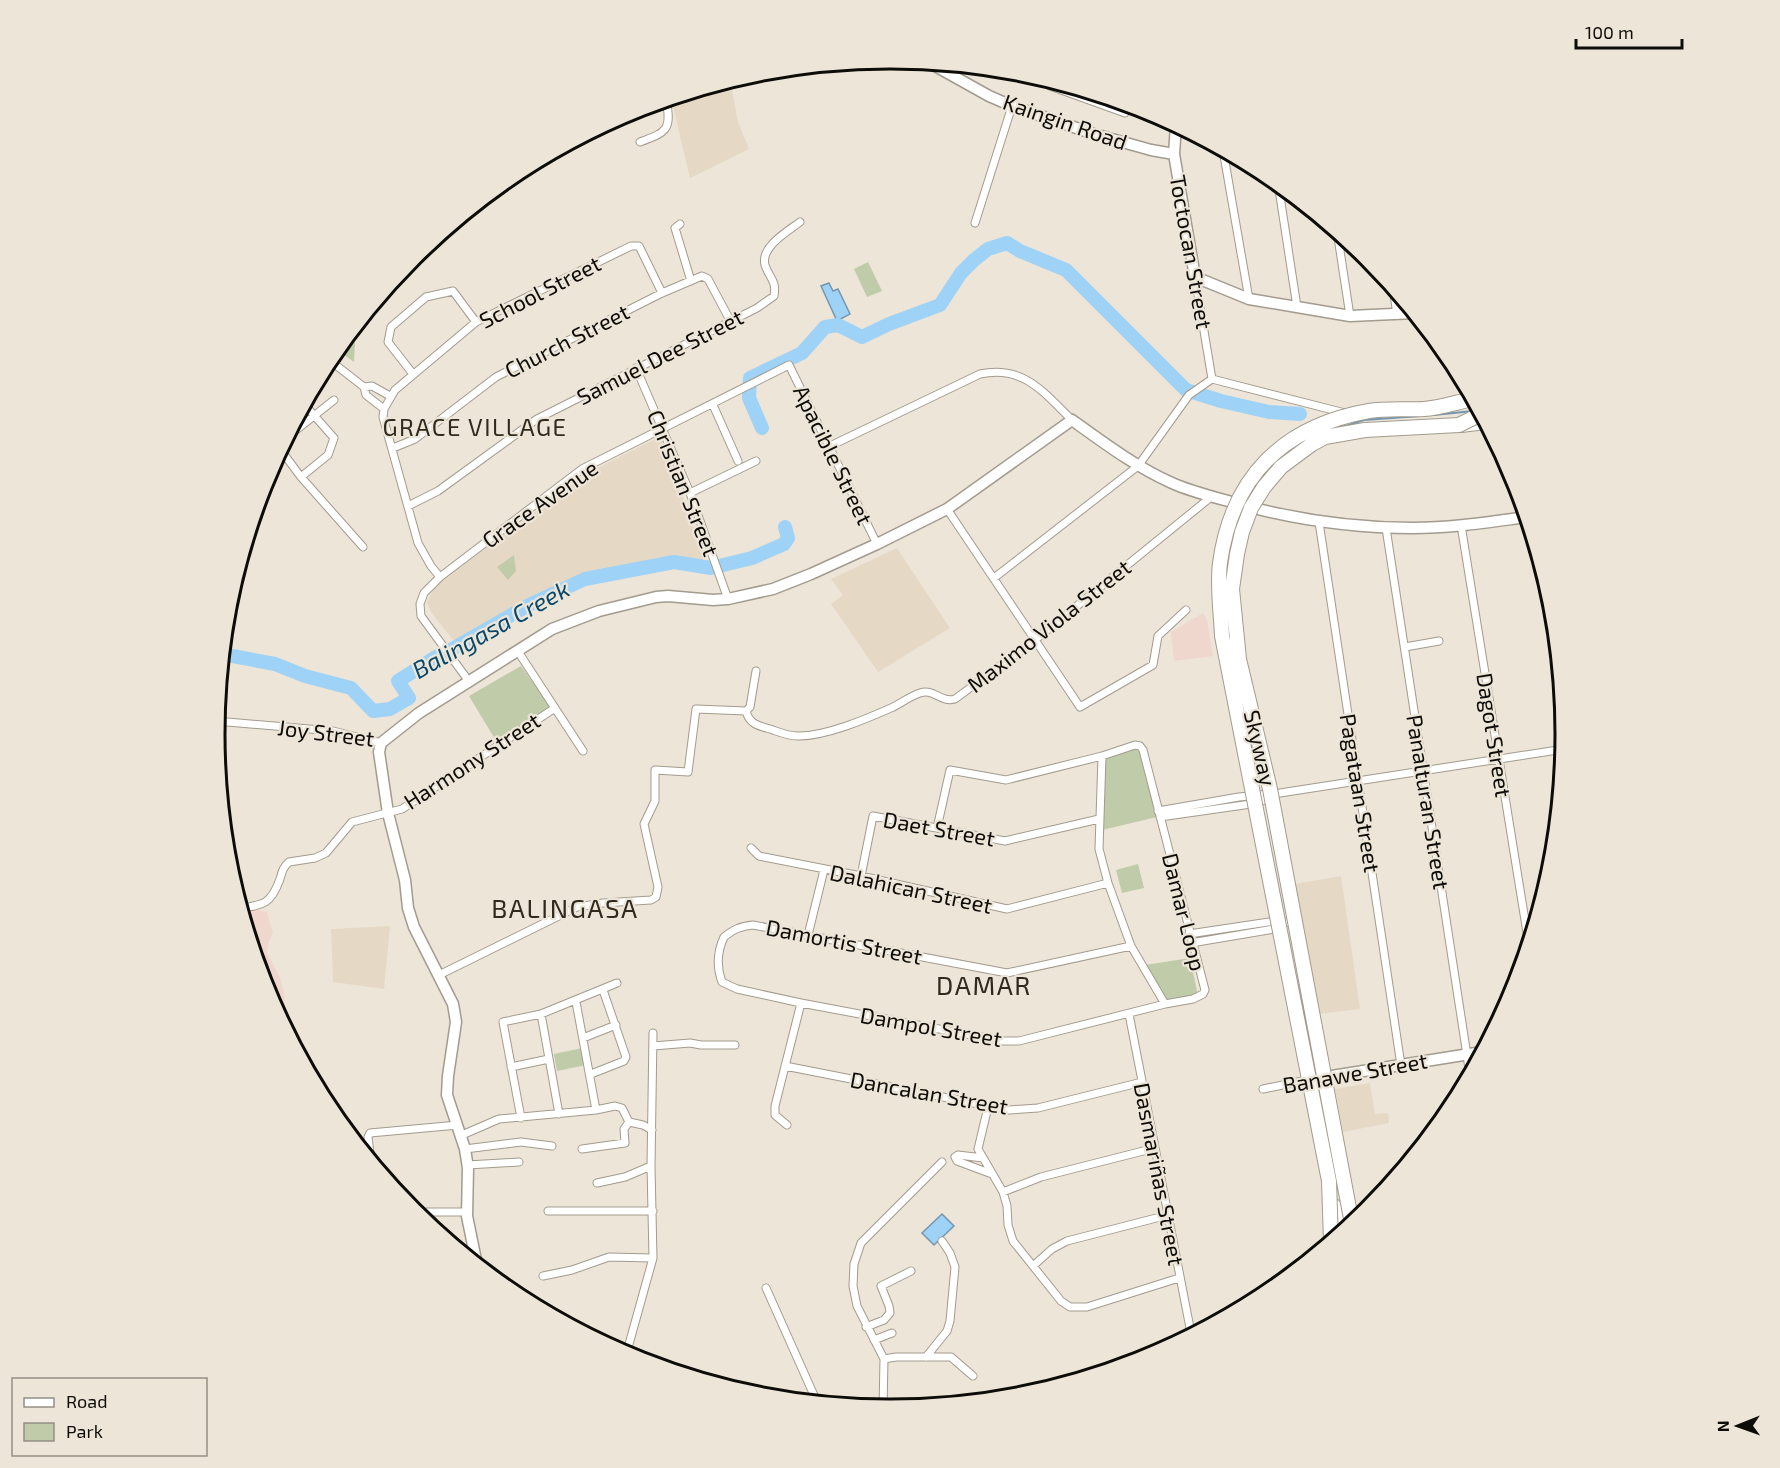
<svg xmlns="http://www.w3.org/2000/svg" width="1780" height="1468" viewBox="0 0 1780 1468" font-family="'Exo 2',sans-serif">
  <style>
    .commercial { fill: #efd7ce }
    .built { fill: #e5d9c5 }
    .green { fill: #bfcba9 }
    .water { fill: #9fd2f7; stroke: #7497af; stroke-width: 1.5 }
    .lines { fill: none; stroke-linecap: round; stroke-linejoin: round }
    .stream { stroke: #7497af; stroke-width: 2 }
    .river { stroke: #9fd2f7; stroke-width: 14 }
    .street-casing { stroke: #a29b8e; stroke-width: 9 }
    .secondary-casing { stroke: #a29b8e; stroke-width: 13 }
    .highway-casing { stroke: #a29b8e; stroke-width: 16 }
    .street { stroke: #fff; stroke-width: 7 }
    .secondary { stroke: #fff; stroke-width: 10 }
    .highway { stroke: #fff; stroke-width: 14 }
    .highway-bridge-casing { stroke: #a29b8e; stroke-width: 16; stroke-linecap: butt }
    .highway-bridge { stroke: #fff; stroke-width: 14 }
    .labels { text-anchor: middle; stroke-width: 4.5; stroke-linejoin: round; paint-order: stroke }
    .street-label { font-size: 22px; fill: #0e0c08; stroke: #ede5d8 }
    .neighbourhood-label { font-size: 24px; letter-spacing: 1.5px; fill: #2f291e; stroke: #ede5d8 }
    .water-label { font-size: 24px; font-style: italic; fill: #08486b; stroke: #ede5d8 }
    .quarter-label { font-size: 26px; letter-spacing: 1.5px; fill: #2f291e; stroke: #ede5d8 }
    .rim { fill: none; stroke: #0e0c08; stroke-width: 3 }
  </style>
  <rect width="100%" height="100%" fill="#ede5d8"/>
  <path class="commercial" d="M 1203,613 L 1207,620 L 1213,656 L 1174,661 L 1171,632 Z
    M 254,909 L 267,912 L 273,933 L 268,944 L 267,953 L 279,975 L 284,993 L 286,1026 L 283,1024 L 266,992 L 241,911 Z"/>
  <path class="built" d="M 730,80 L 738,122 L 749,149 L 690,178 L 671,98 Z
    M 661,436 L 706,563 L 669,559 L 585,577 L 527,604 L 457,645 L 431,612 L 427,602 L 435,586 L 586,474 Z
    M 897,548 L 950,628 L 878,672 L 831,604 L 843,595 L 831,579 Z
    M 1341,876 L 1360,1009 L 1318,1014 L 1295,884 Z
    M 390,926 L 384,989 L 333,982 L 331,929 Z
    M 1370,1083 L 1375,1114 L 1388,1113 L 1389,1123 L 1343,1132 L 1335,1089 Z"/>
  <path class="green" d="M 868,262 L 882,291 L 867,297 L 854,269 Z
    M 343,341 L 355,341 L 354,362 L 336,349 Z
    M 514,555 L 516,571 L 508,580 L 497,567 Z
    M 521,666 L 551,708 L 498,744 L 469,696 Z
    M 1135,749 L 1140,752 L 1157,817 L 1102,830 L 1105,759 Z
    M 1138,864 L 1144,888 L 1122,893 L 1116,870 Z
    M 1190,958 L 1198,996 L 1167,1003 L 1145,965 Z
    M 582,1048 L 586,1065 L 557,1071 L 554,1054 Z"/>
  <path class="water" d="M 829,283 L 833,291 L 838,289 L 850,314 L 837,321 L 821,286 Z
    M 942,1214 L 954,1226 L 934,1245 L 922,1233 Z"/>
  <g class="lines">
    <path class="stream" d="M 1434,415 L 1473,411
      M 1343,427 L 1364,420 L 1420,416"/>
    <path class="river" d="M 762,428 L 749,398 L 750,378 L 802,353 L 825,327 L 838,325 L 862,337 L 889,324 L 940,305 L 961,273 L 974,260 L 988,249 L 1007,243 L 1020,251 L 1066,270 L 1186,390 L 1221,401 L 1269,412 L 1300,414
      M 222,654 L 275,664 L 305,676 L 351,688 L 373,711 L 390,709 L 409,698 L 398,681 L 436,657 L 454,648 L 529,605 L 585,579 L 674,562 L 711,568 L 752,558 L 784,544 L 788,538 L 785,527"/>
    <g class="street-casing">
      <path id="street" d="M 950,74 L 954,65
        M 1052,81 L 1050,86 L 1125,113 L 1129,104
        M 640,142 C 667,132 672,130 666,99
        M 1223,150 L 1249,299
        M 1278,183 L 1297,307
        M 975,223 L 1012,106
        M 680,224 L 675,228 L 691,281
        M 1337,231 L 1350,316
        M 1195,277 L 1212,379
        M 1393,287 L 1397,315
        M 328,359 L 364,387 L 366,395 L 384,409
        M 636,368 L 690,493 L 728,599
        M 413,374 L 388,342 L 391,327 L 426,297 L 453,291 L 476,322
        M 364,387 L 372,386 L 390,396
        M 713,405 L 738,461
        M 286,438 L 334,400
        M 828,447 L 980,374 C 1024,365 1043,392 1072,420
        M 393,448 L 415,439 L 496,377 L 662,293 L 702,276 L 708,279 L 731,322
        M 280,449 L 301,477 L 363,547
        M 301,477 L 328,455 L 334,438 L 304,404
        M 690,493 L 756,461
        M 408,506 L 438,491 L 537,419 L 757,308 L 774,296 C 777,280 769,278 765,265 C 760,247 788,231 800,222
        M 947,509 L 1080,707 L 1153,665 L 1158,636 L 1186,610
        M 1319,522 L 1401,1065
        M 1461,525 L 1529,945
        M 1386,528 L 1470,1075
        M 440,577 L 431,566 L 418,543 L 383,417 L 384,409 L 395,390 L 476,322 L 631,246 L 639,246 L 662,293
        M 994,578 L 1138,466 L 1189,395 L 1212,379 L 1345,413
        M 1405,647 L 1439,641
        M 517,650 L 583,751
        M 468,680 L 421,616 L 420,604 L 424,593 L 440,577 L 582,469 L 789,365 L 877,544
        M 746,711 L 750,707 L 756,671
        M 216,721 L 333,731 L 381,743
        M 1102,756 L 1099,849 L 1108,883 L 1131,946 L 1165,1004
        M 1158,811 L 1239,797 L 1280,793 L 1564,749
        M 1160,817 L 1251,804 L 1272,798
        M 937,828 L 950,770 L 1006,780 L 1102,756 L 1135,745 L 1140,746 L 1143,750 L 1205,990 L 1203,994 L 1193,999 L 1165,1004 L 1019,1041 L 1003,1041 L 801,1003 L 737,989 L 722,982 C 716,966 717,952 724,937 C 733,930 740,926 753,925 L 1007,973 L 1131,946
        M 751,848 L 759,856 L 861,876 L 1007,909 L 1108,883
        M 861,876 L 873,816 L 1005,841 L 1099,819
        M 240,908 C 264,905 271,904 280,879 C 282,872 283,867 289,862 L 315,858 L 326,853 L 352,822 L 402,809 L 555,708
        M 1189,934 L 1275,921 L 1292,923
        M 808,935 L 824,870
        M 1191,943 L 1280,928
        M 439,975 L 577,907 L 603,903 L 651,900 L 656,897 L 658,887 L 644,824 L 655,801 L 655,770 L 688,772 L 696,709 L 746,711 C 749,724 759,726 770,729 C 779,732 788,736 797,736 C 824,737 866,719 891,708 C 900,704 910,696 920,693 C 933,688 941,703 955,699 L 1035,640 L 1211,497
        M 576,1002 L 596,1110
        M 541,1014 L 559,1114
        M 1129,1014 L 1191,1333
        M 583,1038 L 616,1025
        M 653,1046 L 690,1043 L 701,1045 L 735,1045
        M 785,1066 L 1009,1110 L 1038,1108 L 1142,1082
        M 511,1067 L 549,1059
        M 591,1074 L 624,1061 L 626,1057 L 603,990
        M 1263,1089 L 1307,1080
        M 988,1107 L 978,1149 L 1003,1192 L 1007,1206 L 1008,1225 L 1013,1241 L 1061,1301 L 1070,1307 L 1087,1307 L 1179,1278
        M 521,1118 L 503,1022 L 541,1014 L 617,983
        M 787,1125 L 775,1115 L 775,1106 L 801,1003
        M 462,1135 L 499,1119 L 596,1110 L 615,1106 L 622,1108 L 629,1122 L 643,1125 L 652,1130
        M 465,1149 L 521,1142 L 552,1146
        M 582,1149 L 625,1143 L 624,1129 L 629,1122
        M 983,1158 L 958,1155 L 955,1157 L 957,1161 L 992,1174
        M 371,1161 L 368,1137 L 370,1133 L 458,1125
        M 467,1165 L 519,1162
        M 597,1183 L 625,1177 L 651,1166
        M 1003,1192 L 1041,1177 L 1155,1148
        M 548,1211 L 653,1211
        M 427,1212 L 467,1212
        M 1033,1266 L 1052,1249 L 1067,1241 L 1168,1215
        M 543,1276 L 572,1270 L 609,1257 L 653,1258
        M 766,1288 L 817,1402
        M 866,1327 L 884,1320 L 890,1313 L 889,1306 L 881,1286 L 911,1271
        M 874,1340 L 892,1333
        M 626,1355 L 653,1258 L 651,1166 L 653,1033
        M 926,1357 L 947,1331 L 950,1321 L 955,1267 L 950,1253 L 942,1241
        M 884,1359 L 896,1357 L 951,1357 L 973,1376
        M 857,1406 L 883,1406
        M 883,1409 L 884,1359 L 857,1306 L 853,1286 L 854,1264 L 861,1243 L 942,1162"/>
    </g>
    <g class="secondary-casing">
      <path id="secondary" d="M 928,62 L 989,96 L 1012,106 L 1094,134 L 1151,150 L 1174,154
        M 1176,125 L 1174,154 L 1195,277 L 1249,299 L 1297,307 L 1350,316 L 1415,313
        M 1307,1080 L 1482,1052
        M 477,1265 L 467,1216 L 468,1168 L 465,1149 L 447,1095 L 448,1076 L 456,1022 L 453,1004 L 414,927 L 408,908 L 405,880 L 388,813 L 379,752 L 381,743 L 419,713 L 552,629 L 599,611 L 656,597 L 668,596 L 713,600 L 728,599 L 773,589 L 811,574 L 877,544 L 947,509 L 1072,420 C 1104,443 1136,467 1172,483 C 1194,493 1219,498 1242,505 C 1298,520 1355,528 1413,528 C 1451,528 1489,522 1527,517"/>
    </g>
    <g class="highway-casing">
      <path id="highway" d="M 1461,425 L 1485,422
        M 1334,1206 L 1339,1235"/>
    </g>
    <use href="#street" class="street"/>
    <use href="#secondary" class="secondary"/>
    <use href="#highway" class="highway"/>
    <g class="highway-bridge-casing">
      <path id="highway-bridge" d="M 1352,1224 L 1270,789 L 1239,659 L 1232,589 L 1237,554 L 1242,532 L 1251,508 L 1264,487 L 1281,467 L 1312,444 L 1325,437 L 1365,430 L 1459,425 L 1481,414
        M 1331,1241 L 1329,1181 L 1222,636 C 1221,612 1217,587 1220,563 C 1232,476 1284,426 1369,411 C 1386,408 1406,410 1424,409 C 1440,408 1457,402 1473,399"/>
    </g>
    <use href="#highway-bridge" class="highway-bridge"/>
  </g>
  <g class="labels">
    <g class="street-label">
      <text transform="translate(1065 122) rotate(19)" y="8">Kaingin Road</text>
      <text transform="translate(1191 252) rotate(80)" y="8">Toctocan Street</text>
      <text transform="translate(540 292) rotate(-27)" y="8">School Street</text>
      <text transform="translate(567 341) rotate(-27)" y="8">Church Street</text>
      <text transform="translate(660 357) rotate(-27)" y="8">Samuel Dee Street</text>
      <text transform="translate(833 455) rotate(64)" y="8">Apacible Street</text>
      <text transform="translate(683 483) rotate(68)" y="8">Christian Street</text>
      <text transform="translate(540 504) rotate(-35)" y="8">Grace Avenue</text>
      <text transform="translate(1049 626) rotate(-38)" y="8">Maximo Viola Street</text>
      <text transform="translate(326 733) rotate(7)" y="8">Joy Street</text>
      <text transform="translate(1494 735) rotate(81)" y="8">Dagot Street</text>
      <text transform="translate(1260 748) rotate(77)" y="8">Skyway</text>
      <text transform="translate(472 761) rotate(-33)" y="8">Harmony Street</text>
      <text transform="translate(1360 793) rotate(81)" y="8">Pagataan Street</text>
      <text transform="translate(1428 802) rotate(81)" y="8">Panalturan Street</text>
      <text transform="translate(939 829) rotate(10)" y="8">Daet Street</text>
      <text transform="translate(911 889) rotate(12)" y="8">Dalahican Street</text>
      <text transform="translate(1184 912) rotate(76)" y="8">Damar Loop</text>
      <text transform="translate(844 942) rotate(11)" y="8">Damortis Street</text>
      <text transform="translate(931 1027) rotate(10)" y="8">Dampol Street</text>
      <text transform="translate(1355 1073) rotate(-10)" y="8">Banawe Street</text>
      <text transform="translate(929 1093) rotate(10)" y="8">Dancalan Street</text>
      <text transform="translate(1159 1174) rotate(79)" y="8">Dasmariñas Street</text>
    </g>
    <g class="neighbourhood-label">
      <text x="475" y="436">GRACE VILLAGE</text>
    </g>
    <g class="water-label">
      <text transform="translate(491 630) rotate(-29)" y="8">Balingasa Creek</text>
    </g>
    <g class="quarter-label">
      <text x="565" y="918">BALINGASA</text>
      <text x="984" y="995">DAMAR</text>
    </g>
  </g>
  <path d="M0 0H1780V1468H0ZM225 734a665 665 0 1 1 1330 0a665 665 0 1 1-1330 0Z" fill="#ede5d8" fill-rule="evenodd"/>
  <path class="rim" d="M225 734a665 665 0 1 1 1330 0a665 665 0 1 1-1330 0Z"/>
  <rect x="12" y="1378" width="195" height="78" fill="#ede5d8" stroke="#948e85" stroke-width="1.5"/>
  <rect x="24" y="1398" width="30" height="9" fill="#ffffff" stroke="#948e85" stroke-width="1.5"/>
  <text x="66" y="1408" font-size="18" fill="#0e0c08">Road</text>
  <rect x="24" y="1423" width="30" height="18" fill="#bfcba9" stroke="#948e85" stroke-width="1.5"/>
  <text x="66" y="1438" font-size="18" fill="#0e0c08">Park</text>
  <g transform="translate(1738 1426) rotate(269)" stroke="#ede5d8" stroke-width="4.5" paint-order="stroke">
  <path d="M0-4.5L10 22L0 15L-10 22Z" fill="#0e0c08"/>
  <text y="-9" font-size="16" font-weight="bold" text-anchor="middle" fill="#0e0c08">N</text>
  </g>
  <path d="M1576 39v9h106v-9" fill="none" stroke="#0e0c08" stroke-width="3"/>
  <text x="1585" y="39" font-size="18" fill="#0e0c08" stroke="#ede5d8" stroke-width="4.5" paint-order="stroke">100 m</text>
</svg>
